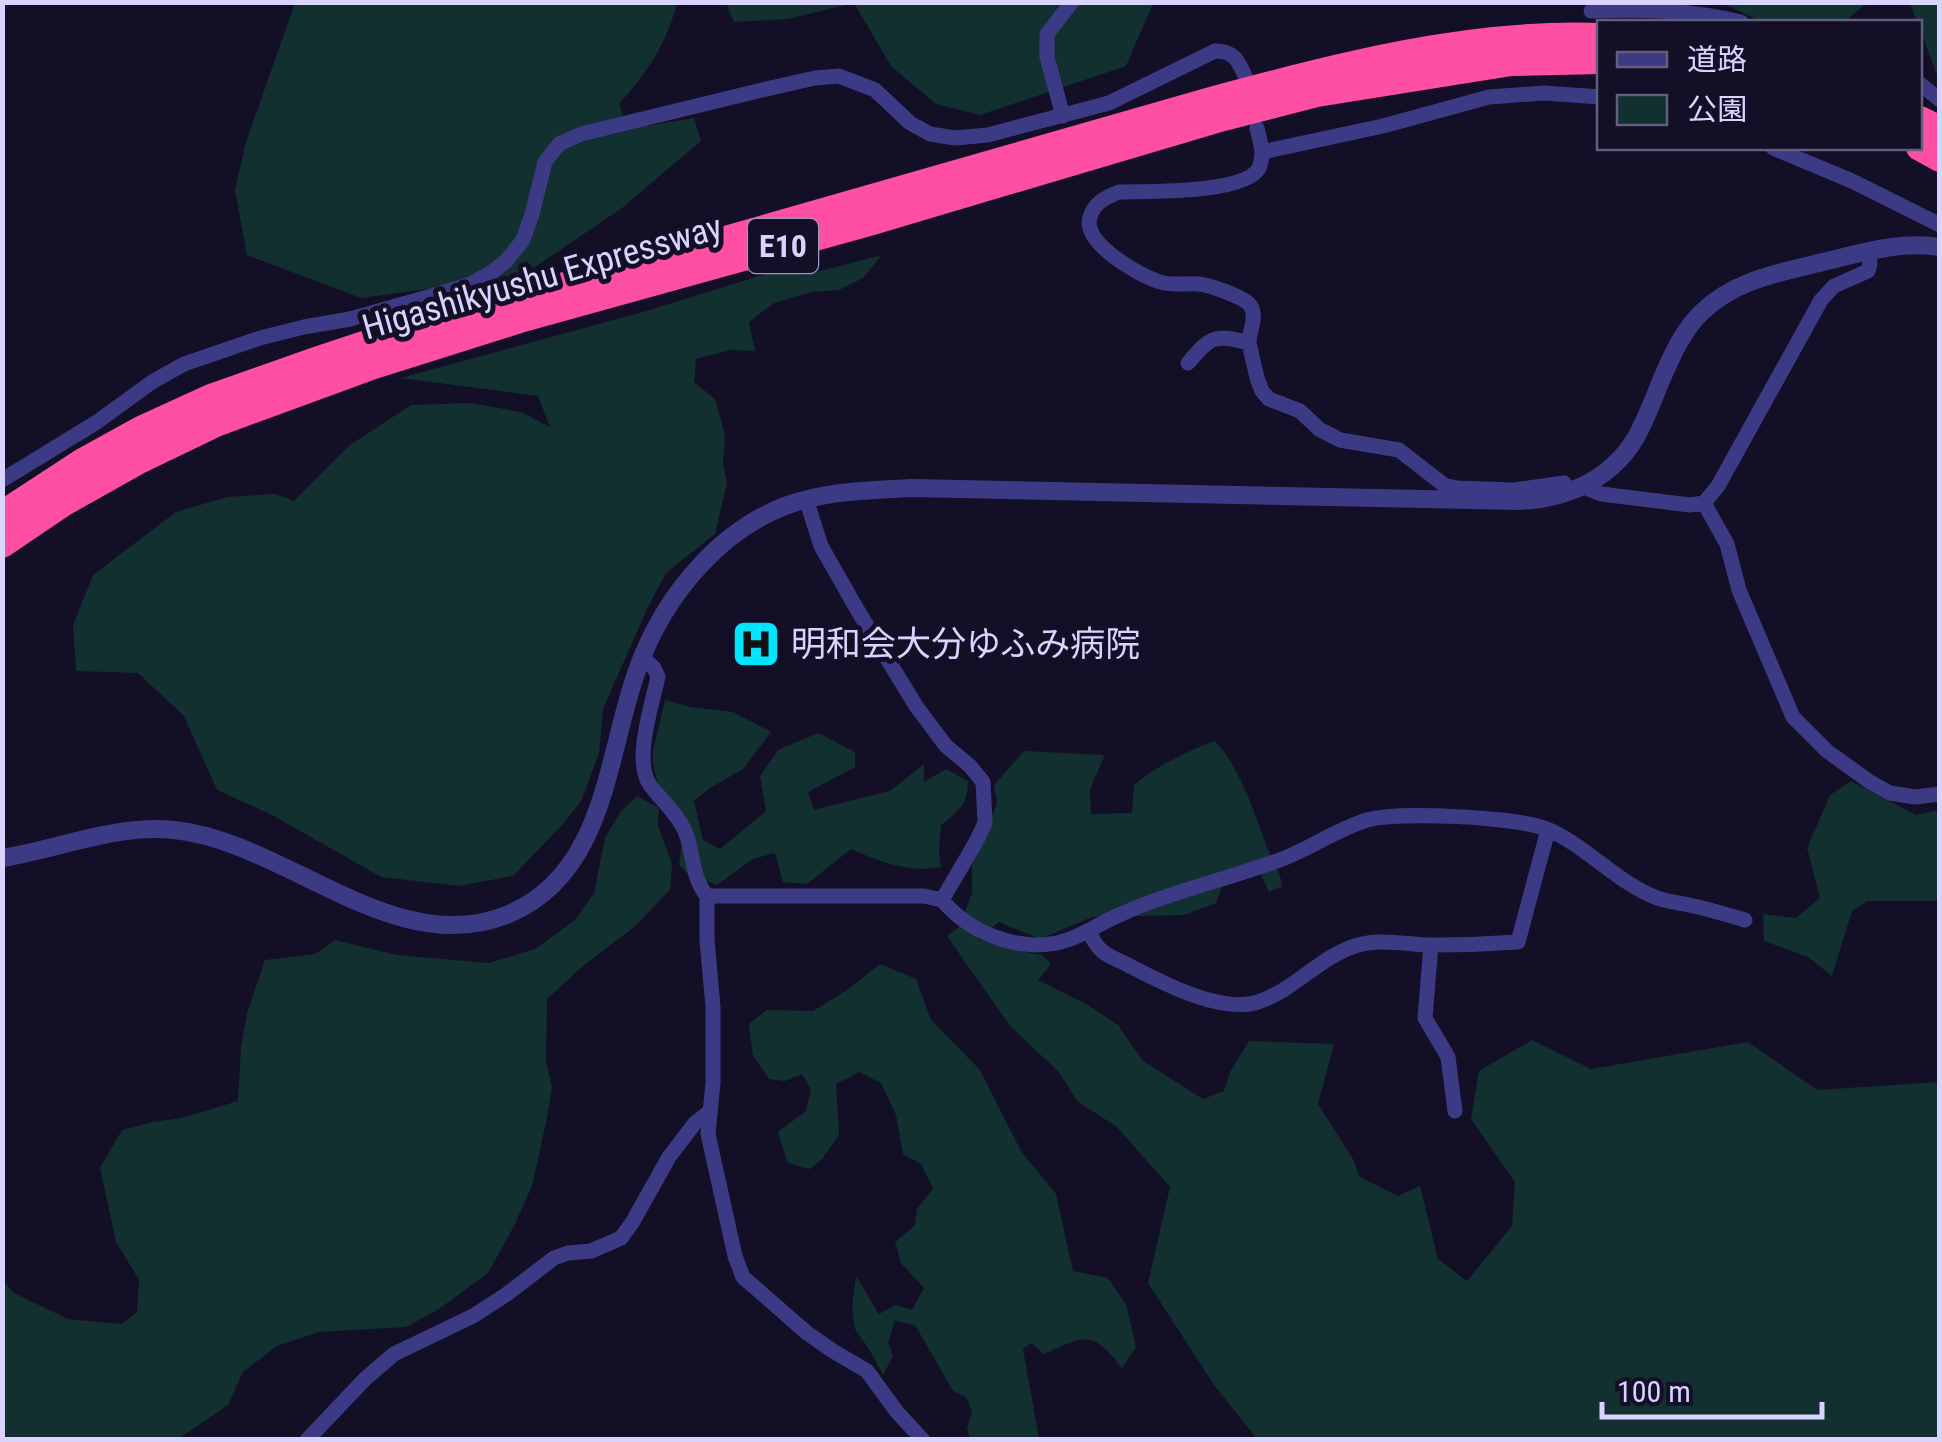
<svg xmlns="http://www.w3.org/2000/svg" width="1942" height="1442" viewBox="0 0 1942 1442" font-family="'Roboto Condensed','Noto Sans JP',sans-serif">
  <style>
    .green { fill: #12302f }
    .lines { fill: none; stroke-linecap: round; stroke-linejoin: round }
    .minor { stroke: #3d3a85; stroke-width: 15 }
    .tertiary { stroke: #3d3a85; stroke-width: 18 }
    .motorway { stroke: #ff4fa3; stroke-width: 28 }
    .labels { text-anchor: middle; stroke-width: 10; stroke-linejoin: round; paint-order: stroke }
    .shield { fill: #130f26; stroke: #9e99be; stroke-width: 2.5 }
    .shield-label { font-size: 32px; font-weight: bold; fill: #d9d4ff }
    .street-label { font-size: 35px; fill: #d9d4ff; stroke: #130f26 }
    .poi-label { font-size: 35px; fill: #d9d4ff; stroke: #130f26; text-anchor: start }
  </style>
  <rect width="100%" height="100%" fill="#130f26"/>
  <path class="green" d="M 1151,2 L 1152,6 L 1126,66 L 980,115 L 936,104 L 891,66 L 854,3 L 788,19 L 734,22 L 726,3 Z
    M 295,3 L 677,3 C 667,43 647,73 619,104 L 628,129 L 694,118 L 701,141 L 622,208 L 522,276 L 361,298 L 247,255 L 235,190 L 246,142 Z
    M 1726,3 L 1726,2 L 1867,3 L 1844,22 L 1762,22 L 1727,5 Z
    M 1910,3 L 1939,3 L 1939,81 L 1920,29 L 1920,22 L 1917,22 Z
    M 882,255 L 863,278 L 839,290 L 812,292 L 774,303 L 749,322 L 755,351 L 729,350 L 696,359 L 694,382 L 715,399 L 725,435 L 723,464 L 727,483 L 715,534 L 666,573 L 648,607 L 603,709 L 599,754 L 581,801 L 564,823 L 513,876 L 459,886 L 381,877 L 272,815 L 217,790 L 184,716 L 138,673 L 76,671 L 73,625 L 93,575 L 176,512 L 227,497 L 275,494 L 294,501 L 350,445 L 411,405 L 471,403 L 521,412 L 550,427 L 538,396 L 401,378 L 643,312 L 785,268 L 805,275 Z
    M 665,700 L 691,707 L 733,712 L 771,732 L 743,769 L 710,788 L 694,801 L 703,840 L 720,849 L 766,811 L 760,776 L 778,750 L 818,733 L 855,752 L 855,767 L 808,792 L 814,810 L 890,791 L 924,764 L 924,782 L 946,769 L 968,781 C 968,804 959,811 941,825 L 939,849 L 941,867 C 908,873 880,862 851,849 L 807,884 L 783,882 L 775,853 L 753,859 L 717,885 L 687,873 L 679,865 L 683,835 L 657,780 L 653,765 L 653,750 Z
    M 1215,741 C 1242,771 1254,812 1268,850 C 1274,863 1281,872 1282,887 L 1269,892 L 1260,872 L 1222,887 L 1216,903 L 1184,915 L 1092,917 L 1040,939 L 999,922 L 978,939 L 1005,948 L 1042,955 L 1051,964 L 1038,980 L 1088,1005 L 1118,1025 L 1143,1061 L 1203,1099 L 1224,1091 L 1230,1072 L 1249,1041 L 1334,1044 L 1318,1104 L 1353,1159 L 1360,1177 L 1398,1196 L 1420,1186 L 1438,1259 L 1467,1281 L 1512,1226 L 1515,1182 L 1471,1119 L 1479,1071 L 1532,1040 L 1591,1069 L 1748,1042 L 1817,1090 L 1939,1082 L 1939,1439 L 1257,1439 L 1214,1385 L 1148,1283 L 1170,1187 L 1117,1127 L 1077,1101 L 1059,1072 L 1010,1026 L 947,936 L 959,927 L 972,893 L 972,862 L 997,804 L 994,785 L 1024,751 L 1105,755 L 1090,789 L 1091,814 L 1132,813 L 1134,785 C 1159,765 1185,752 1215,741 Z
    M 1851,781 L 1916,815 L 1939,810 L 1939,901 L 1867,901 L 1852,911 L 1832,976 L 1808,957 L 1764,941 L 1763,914 L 1796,918 L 1820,898 L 1807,848 L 1830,795 Z
    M 637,796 L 659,808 L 658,826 L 672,864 L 670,890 L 634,927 L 583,966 L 547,999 L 546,1061 L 552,1087 L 547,1118 L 532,1186 L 514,1226 L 488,1273 L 439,1309 L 406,1327 L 319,1332 L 277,1346 L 243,1372 L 228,1405 L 178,1439 L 3,1439 L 3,1281 L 14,1293 L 68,1319 L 121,1324 L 137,1312 L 139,1280 L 116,1242 L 100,1168 L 122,1130 L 152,1122 L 182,1118 L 238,1101 L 241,1047 L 247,1013 L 265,960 L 315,954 L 335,940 L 397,955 L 489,963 L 535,949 L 575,920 L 594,893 L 605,838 L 621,811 Z
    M 880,964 L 916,979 L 931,1020 L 980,1070 L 1021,1151 L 1056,1194 L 1073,1271 L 1108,1278 L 1126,1304 L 1136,1347 L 1122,1368 C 1093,1330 1085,1335 1044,1354 L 1031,1343 L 1023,1349 L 1039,1439 L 970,1439 L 967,1428 L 972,1412 L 966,1397 L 953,1391 L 915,1325 L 895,1321 L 888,1342 L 893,1356 L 883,1375 L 869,1349 L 855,1329 L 852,1306 L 856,1276 L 879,1314 L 895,1305 L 912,1310 L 924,1288 L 901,1263 L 895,1242 L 915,1225 L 917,1209 L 933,1188 L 921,1164 L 903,1154 L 896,1115 L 881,1083 L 859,1072 L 836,1084 L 839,1135 L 822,1159 L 810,1169 L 788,1163 L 778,1132 L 806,1111 L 811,1090 L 802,1074 L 785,1081 L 769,1079 L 753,1056 L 749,1024 L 767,1010 L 813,1011 L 847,990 Z"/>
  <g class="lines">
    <path class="minor" d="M 1591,11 C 1642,9 1692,10 1741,22
      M 1920,84 L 1940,100
      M 1063,116 L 1047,57 L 1047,34 L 1072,2
      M 1773,148 L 1852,181 L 1940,225
      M 1262,152 L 1383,126 L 1489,97 L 1544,93 L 1600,97
      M 1249,343 C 1249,331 1258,316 1250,305 C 1244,297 1209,285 1199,284 C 1186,283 1172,286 1160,282 C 1138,275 1082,243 1090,217 C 1094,203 1106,197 1119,192 C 1147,191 1245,194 1259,168 C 1265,155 1260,141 1257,128
      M 1188,363 C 1211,336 1214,334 1249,343 L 1257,378 L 1262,391 L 1269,399 L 1300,411 L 1319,429 L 1340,440 L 1399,450 L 1444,485 L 1457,488 L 1514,490 L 1564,483 L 1570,492
      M 2,480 L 97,422 L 152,382 L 184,364 L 260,338 L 304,327 L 350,319 L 435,295 L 471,284 L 492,272 L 506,261 L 523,240 L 532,214 L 545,162 L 559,144 L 581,134 L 762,90 L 815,78 L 839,76 L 875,90 L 910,123 L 930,134 L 955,138 L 988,135 L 1109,103 L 1215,51 C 1234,51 1238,60 1245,76
      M 1582,486 L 1601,494 L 1690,505 L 1704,503 L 1718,486 L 1821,300 L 1834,286 L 1868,271 L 1870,264 L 1868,252
      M 806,499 L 821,546 L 858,611 L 916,706 L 946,746 L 970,766 L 983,782 L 985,823 L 976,842 L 942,900 C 969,932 1014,951 1057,943 C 1080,938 1098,924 1119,915 C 1170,892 1224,880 1277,861 C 1308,850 1335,830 1367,820 C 1398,811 1517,817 1547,829 C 1587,846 1616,882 1657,898 C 1668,902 1682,903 1694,906 C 1711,910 1728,915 1745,920
      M 1704,503 L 1727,544 L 1739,590 L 1793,717 L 1827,751 L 1870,782 L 1890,793 L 1915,797 L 1940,794
      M 642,657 L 654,668 L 658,677 C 652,705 633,761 650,785 C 661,800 676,812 684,829 C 695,853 690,875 707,896
      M 1089,932 C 1093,939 1095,945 1102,951 C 1110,958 1119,960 1128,965 C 1161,982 1220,1014 1258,1002 C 1295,990 1320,956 1358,945 C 1382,938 1409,945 1434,945 C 1462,945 1490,944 1518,942 L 1548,830
      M 1431,945 L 1425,1018 L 1448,1057 L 1455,1111
      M 307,1440 L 365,1379 L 394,1354 L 473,1316 L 507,1294 L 554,1258 L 568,1253 L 591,1251 L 621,1238 L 632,1223 L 669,1157 L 695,1123 L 708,1113
      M 923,1440 L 897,1412 L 867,1371 L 833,1351 L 807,1333 L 743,1277 L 735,1256 L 708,1134 L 713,1083 L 713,1007 L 707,940 L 707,896 L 924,896 L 942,900"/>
    <path class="tertiary" d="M 2,858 C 58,849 116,824 174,830 C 285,841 395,962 509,914 C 611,871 606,743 643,655 C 669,592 720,531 785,506 C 825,491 870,490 912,488 L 1519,501 C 1566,499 1610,480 1635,439 C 1646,420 1654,397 1663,376 C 1673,353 1684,329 1702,312 C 1736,279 1783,272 1827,261 C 1864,252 1901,241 1940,247"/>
    <path class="motorway" d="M 1920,120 L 1940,130
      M 1920,147 L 1940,158
      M 2,515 L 83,462 L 141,430 L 211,398 L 316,361 L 397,334 L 1211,101 C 1338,67 1467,32 1600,37
      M 2,544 L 64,502 L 137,461 L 218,422 L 368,367 L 523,318 L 869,222 L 1216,119 L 1317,93 L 1511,62 L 1600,60"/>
  </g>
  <defs>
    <g id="hospital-square" transform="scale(2.5)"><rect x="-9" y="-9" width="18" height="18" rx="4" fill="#00e5ff" stroke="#130f26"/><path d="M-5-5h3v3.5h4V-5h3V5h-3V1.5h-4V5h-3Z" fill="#111"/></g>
  </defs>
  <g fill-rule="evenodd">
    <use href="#hospital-square" x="756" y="644"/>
  </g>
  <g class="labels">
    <rect class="shield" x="748" y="219" width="70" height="54" rx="8"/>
    <g class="shield-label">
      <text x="783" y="257">E10</text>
    </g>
    <g class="street-label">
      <text transform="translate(542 277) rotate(-16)" y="12">Higashikyushu Expressway</text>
    </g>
    <g class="poi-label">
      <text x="791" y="656">明和会大分ゆふみ病院</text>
    </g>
  </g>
  <rect width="1942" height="1442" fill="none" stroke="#d9d4ff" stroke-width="10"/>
  <rect x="1597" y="20" width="325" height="130" fill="#130f26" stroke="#625e7d" stroke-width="2.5"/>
  <rect x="1617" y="52" width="50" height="15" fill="#3d3a85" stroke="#625e7d" stroke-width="2.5"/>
  <text x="1687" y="70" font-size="30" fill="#d9d4ff">道路</text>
  <rect x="1617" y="95" width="50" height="30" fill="#12302f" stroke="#625e7d" stroke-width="2.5"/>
  <text x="1687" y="120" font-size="30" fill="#d9d4ff">公園</text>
  <path d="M1602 1402v15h220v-15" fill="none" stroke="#d9d4ff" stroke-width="5"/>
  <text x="1617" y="1402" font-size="30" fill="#d9d4ff" stroke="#130f26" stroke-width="8" paint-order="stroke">100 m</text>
</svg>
